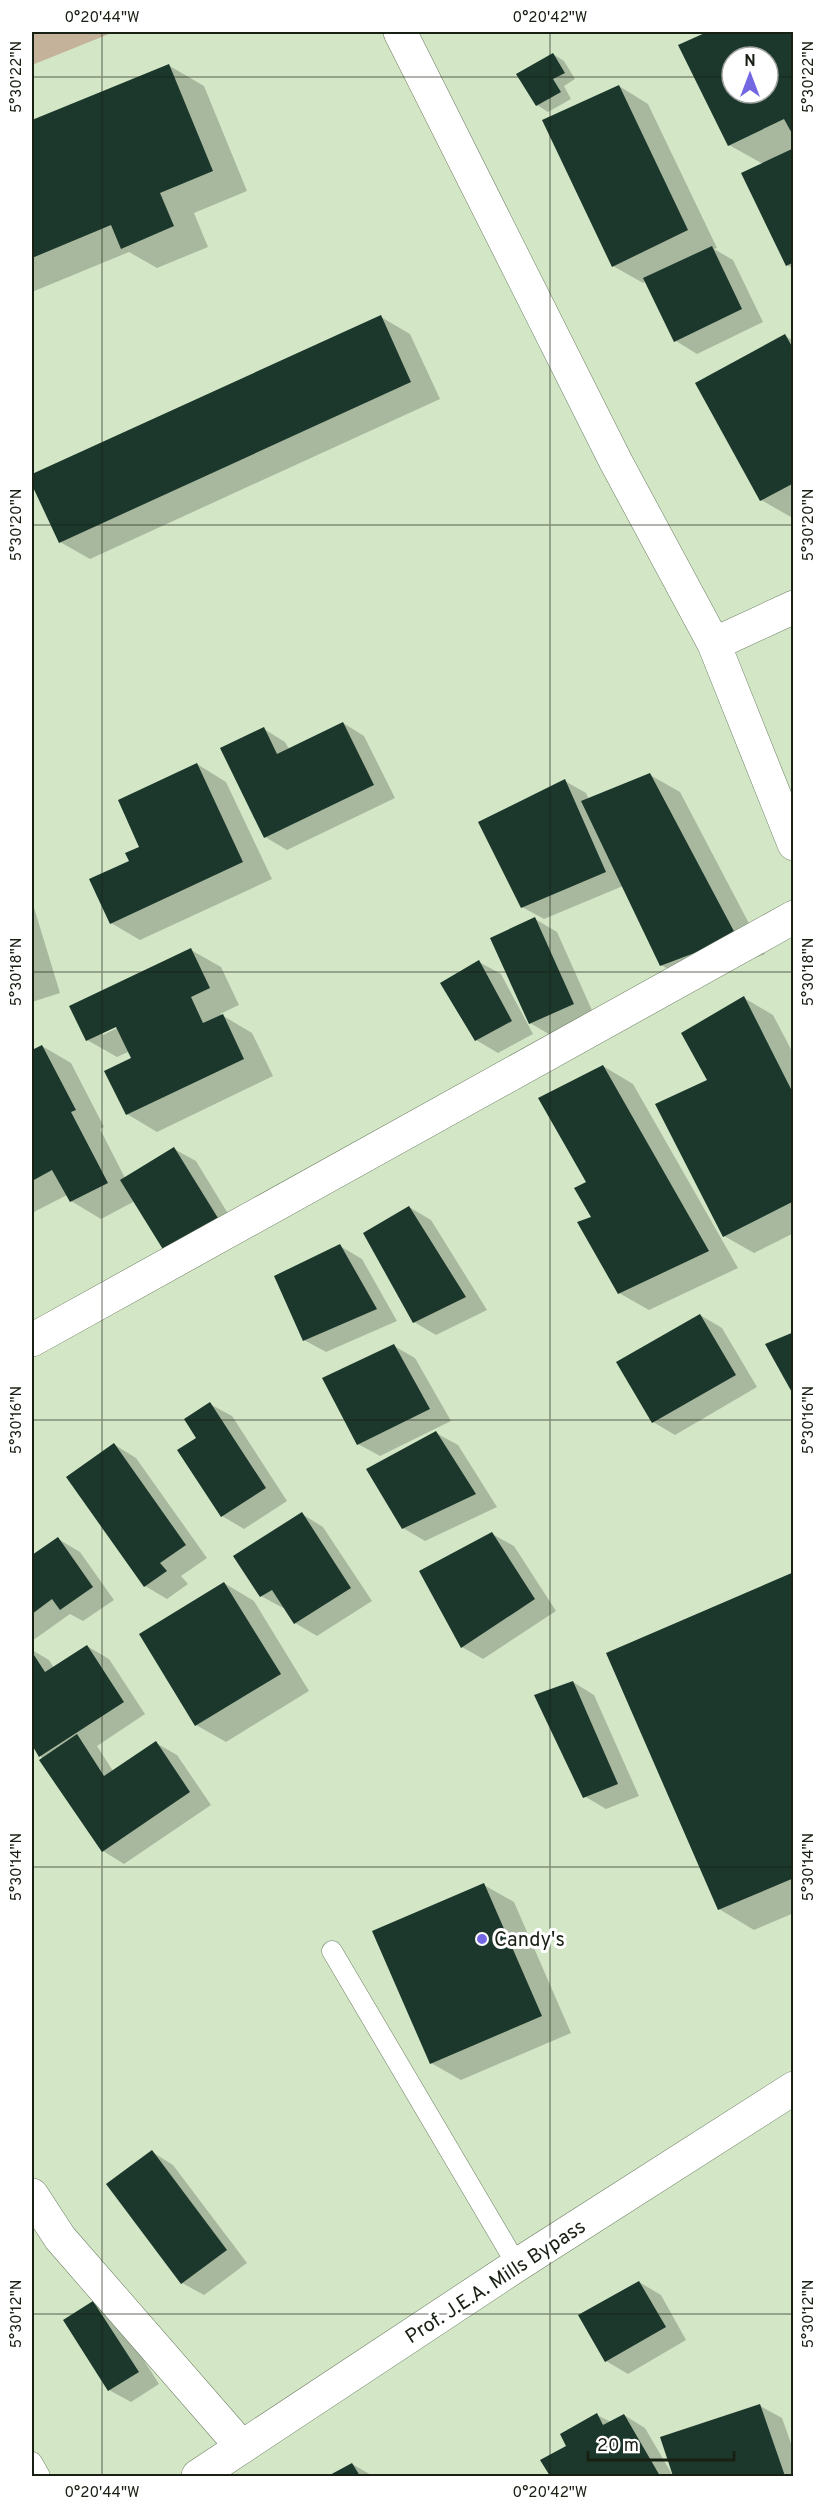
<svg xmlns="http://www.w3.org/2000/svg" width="825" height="2508" viewBox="0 0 825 2508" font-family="Overpass,sans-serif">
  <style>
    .green { fill: #c5b29a }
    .shadow { fill: #0003; fill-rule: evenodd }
    .building { fill: #1c382c; fill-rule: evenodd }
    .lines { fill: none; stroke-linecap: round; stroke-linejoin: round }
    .service-casing { stroke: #6c7e61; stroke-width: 21 }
    .minor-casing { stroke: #6c7e61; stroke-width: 34 }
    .tertiary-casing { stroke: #6c7e61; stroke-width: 34 }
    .service { stroke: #fff; stroke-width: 20 }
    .minor { stroke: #fff; stroke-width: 33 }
    .tertiary { stroke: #fff; stroke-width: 33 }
    .ticks { fill: none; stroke: #181f13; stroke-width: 1.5; stroke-opacity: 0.45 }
    .poi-dot { fill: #7368e2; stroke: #fff; stroke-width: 2 }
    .labels { text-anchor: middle; stroke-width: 6; stroke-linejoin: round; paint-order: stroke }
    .poi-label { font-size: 20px; fill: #181f13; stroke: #fff; text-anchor: start }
    .street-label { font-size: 20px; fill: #181f13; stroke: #fff }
    .neatline { fill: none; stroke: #181f13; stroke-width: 2 }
    .ticks-label { font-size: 15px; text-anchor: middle; fill: #181f13 }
  </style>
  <rect width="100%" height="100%" fill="#d3e7c7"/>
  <path class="green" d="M 32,32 L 114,32 L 32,65 Z"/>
  <path class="shadow" d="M 710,32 L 794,32 L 794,269 L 787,265 L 763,164 L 729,145 L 680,46 ZM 732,57 L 768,57 L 768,93 L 732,93 Z
    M 553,54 L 564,61 L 575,79 L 564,86 L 571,99 L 548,112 L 537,105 Z
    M 168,65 L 204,86 L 247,191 L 194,213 L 208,247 L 157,268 L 129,252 L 32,292 L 32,122 Z
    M 619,86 L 648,104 L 717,248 L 714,249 L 733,260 L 763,322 L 697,354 L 676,341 L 646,281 L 643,283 L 613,266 Z
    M 381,317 L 410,334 L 440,399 L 90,559 L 60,542 L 32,482 L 32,476 Z
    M 785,336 L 794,341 L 794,516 L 791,517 L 761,500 Z
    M 343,723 L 364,736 L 395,798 L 287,850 L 265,837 L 264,729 L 285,742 L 289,749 Z
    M 197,764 L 226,782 L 272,879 L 140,940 L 111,923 L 131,862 Z
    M 650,775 L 680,792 L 765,954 L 691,982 L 661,965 L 623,886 L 544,919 L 522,907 L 565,781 L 586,793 L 589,800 Z
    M 32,901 L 60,993 L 32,1002 Z
    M 535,919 L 557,932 L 595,1017 L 552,1036 L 530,1023 L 492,938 Z
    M 191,950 L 221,967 L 239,1005 L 220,1014 L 252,1033 L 273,1076 L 157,1132 L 127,1114 L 133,1059 L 130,1051 L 117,1057 L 87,1040 ZM 122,1022 L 123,1025 L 103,1035 L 103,1032 Z
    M 479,962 L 501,974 L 533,1034 L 498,1053 L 476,1040 Z
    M 744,998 L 773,1015 L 794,1055 L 794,1233 L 754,1253 L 724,1236 Z
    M 42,1046 L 71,1063 L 104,1127 L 100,1129 L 125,1178 L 174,1149 L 196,1161 L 238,1230 L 135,1201 L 101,1219 L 71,1201 L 67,1195 L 32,1213 L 32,1052 Z
    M 603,1066 L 633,1084 L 738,1268 L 649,1310 L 619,1293 L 593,1218 L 589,1183 Z
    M 409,1207 L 431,1220 L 487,1310 L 436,1335 L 414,1322 Z
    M 340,1246 L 362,1259 L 397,1321 L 326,1352 L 304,1340 Z
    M 700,1315 L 722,1328 L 757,1387 L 675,1435 L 653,1422 Z
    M 394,1346 L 415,1358 L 451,1421 L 380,1456 L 358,1444 Z
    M 210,1404 L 232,1416 L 287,1501 L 244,1529 L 222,1516 Z
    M 436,1433 L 458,1445 L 497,1507 L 425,1541 L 403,1528 Z
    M 115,1445 L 136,1458 L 207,1558 L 181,1576 L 188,1584 L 167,1599 L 145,1586 L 68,1477 Z
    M 302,1514 L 323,1527 L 372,1601 L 317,1636 L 295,1623 L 285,1607 L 283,1608 L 261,1596 Z
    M 492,1534 L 514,1546 L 556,1611 L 483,1659 L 462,1647 Z
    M 58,1539 L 80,1552 L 114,1600 L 83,1621 L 70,1614 L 32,1641 L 32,1557 Z
    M 794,1573 L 794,1913 L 754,1930 L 719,1909 Z
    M 224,1583 L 254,1601 L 309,1691 L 226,1742 L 196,1725 Z
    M 87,1646 L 109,1659 L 145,1714 L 97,1746 L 113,1771 L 156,1743 L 177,1755 L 211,1805 L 124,1864 L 103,1851 L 32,1743 L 32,1650 L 49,1660 L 54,1668 Z
    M 573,1682 L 594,1695 L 639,1796 L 606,1809 L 584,1796 Z
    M 484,1885 L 514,1902 L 571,2033 L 461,2080 L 431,2063 Z
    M 152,2152 L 173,2165 L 247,2263 L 204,2295 L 182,2283 Z
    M 639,2282 L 661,2295 L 686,2340 L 628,2374 L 606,2361 Z
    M 93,2303 L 115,2315 L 159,2384 L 131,2402 L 109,2390 Z
    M 760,2406 L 782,2418 L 794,2452 L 794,2476 L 552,2476 L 543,2461 L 568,2446 L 597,2415 L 611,2422 L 624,2415 L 645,2428 L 673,2476 Z
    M 352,2464 L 373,2476 L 331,2476 Z"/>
  <path class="building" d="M 707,32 L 794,32 L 794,137 L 784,119 L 728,146 L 678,45 ZM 732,57 L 768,57 L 768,93 L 732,93 Z
    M 553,53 L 565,73 L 553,79 L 561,92 L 536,106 L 516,74 Z
    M 169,64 L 213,171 L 160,193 L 174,226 L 121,249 L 111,225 L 32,258 L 32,120 Z
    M 619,85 L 688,230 L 612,267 L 542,120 Z
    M 794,148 L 794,262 L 786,266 L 741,173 Z
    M 712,246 L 742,309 L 674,342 L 643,278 Z
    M 381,315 L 411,382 L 59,543 L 32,485 L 32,474 Z
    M 785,334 L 794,350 L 794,483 L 760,501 L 695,383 Z
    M 343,722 L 374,785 L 264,838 L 220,748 L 264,727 L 277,754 Z
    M 197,763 L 243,862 L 110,924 L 89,879 L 129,861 L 125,853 L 139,847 L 118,800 Z
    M 650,773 L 737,937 L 660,966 L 581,801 Z
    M 565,779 L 606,872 L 521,908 L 478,822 Z
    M 535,917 L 574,1004 L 529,1024 L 490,938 Z
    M 191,948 L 210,988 L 191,997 L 203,1023 L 223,1014 L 244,1059 L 126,1115 L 104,1071 L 131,1058 L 116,1027 L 86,1041 L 69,1006 Z
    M 479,960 L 512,1021 L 475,1041 L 440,983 Z
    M 744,996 L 794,1095 L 794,1201 L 723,1237 L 655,1104 L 707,1080 L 681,1033 Z
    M 42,1045 L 76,1110 L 71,1112 L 108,1183 L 70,1202 L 52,1170 L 32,1181 L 32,1050 Z
    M 603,1065 L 709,1251 L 618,1294 L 577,1222 L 591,1217 L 574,1188 L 586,1182 L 538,1098 Z
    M 174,1147 L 218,1218 L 164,1251 L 120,1180 Z
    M 409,1206 L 466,1297 L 413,1323 L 363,1233 Z
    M 340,1244 L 377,1309 L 303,1341 L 274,1276 Z
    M 700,1314 L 736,1375 L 652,1423 L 616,1362 Z
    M 794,1332 L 794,1396 L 765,1344 Z
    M 394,1344 L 430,1409 L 357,1445 L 322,1378 Z
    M 210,1402 L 266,1488 L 221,1517 L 177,1450 L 196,1438 L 184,1419 Z
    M 436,1431 L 476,1494 L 402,1529 L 366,1469 Z
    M 114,1443 L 186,1545 L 160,1563 L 167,1571 L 144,1587 L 66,1477 Z
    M 302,1512 L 351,1588 L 294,1624 L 272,1590 L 260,1597 L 233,1556 Z
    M 492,1532 L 535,1599 L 461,1648 L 419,1571 Z
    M 58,1537 L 93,1587 L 60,1610 L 52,1599 L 32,1614 L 32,1555 Z
    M 794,1572 L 794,1878 L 718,1910 L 606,1653 Z
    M 224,1582 L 281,1674 L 195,1726 L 139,1634 Z
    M 87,1645 L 124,1702 L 39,1757 L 32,1745 L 32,1652 L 45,1672 Z
    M 573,1681 L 618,1784 L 583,1798 L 534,1695 Z
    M 77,1734 L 104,1776 L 156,1741 L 190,1792 L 102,1852 L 39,1760 Z
    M 484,1883 L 542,2016 L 430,2064 L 372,1931 Z
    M 152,2150 L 227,2250 L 181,2284 L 106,2184 Z
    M 639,2281 L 666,2327 L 605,2362 L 578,2315 Z
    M 93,2301 L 139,2372 L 108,2391 L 63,2320 Z
    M 760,2404 L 785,2476 L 673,2476 L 660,2437 Z
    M 597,2413 L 603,2425 L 624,2414 L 660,2476 L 550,2476 L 540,2460 L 566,2446 L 560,2434 Z
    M 352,2463 L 360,2476 L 328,2476 Z"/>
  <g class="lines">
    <g class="service-casing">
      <path id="service" d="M 332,1951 L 517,2265
        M 32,2462 L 40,2476"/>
    </g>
    <g class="minor-casing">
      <path id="minor" d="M 400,32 L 616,462 L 714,644 L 794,844
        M 714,644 L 794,607
        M 32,1340 L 794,917
        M 32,2195 L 60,2238 L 242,2447"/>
    </g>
    <g class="tertiary-casing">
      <path id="tertiary" d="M 198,2476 L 517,2265 L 794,2088"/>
    </g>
    <use href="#service" class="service"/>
    <use href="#minor" class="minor"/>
    <use href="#tertiary" class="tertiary"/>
  </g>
  <path class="ticks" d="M 102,32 L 102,2476M 550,32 L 550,2476M 32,77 L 732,77M 768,77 L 794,77M 32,525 L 794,525M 32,972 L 794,972M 32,1420 L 794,1420M 32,1867 L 794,1867M 32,2314 L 794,2314"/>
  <circle class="poi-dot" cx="482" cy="1939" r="6"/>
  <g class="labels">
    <g class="poi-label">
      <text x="494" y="1946">Candy's</text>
    </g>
    <g class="street-label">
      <text transform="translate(495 2281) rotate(-33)" y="7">Prof. J.E.A. Mills Bypass</text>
    </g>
  </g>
  <rect width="825" height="2508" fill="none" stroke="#ffffff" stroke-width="66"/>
  <g transform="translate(750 75)"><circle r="28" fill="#ffffff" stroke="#a3a5a1" stroke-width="1.5"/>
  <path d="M0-4.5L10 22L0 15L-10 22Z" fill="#7368e2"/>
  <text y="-9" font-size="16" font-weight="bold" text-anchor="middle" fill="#181f13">N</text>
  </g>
  <path d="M588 2451v9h146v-9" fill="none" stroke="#181f13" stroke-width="3"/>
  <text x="597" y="2451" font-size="18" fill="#181f13" stroke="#ffffff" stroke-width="4.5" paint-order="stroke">20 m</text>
  <rect x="33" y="33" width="759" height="2442" class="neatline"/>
  <g class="ticks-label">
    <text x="102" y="22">0°20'44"W</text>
    <text x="550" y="22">0°20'42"W</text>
    <text transform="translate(16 77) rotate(-90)" y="5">5°30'22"N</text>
    <text transform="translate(808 77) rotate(-90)" y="5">5°30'22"N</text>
    <text transform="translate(16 525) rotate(-90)" y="5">5°30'20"N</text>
    <text transform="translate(808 525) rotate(-90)" y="5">5°30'20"N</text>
    <text transform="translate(16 972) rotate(-90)" y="5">5°30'18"N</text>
    <text transform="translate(808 972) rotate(-90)" y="5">5°30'18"N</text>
    <text transform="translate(16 1420) rotate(-90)" y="5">5°30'16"N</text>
    <text transform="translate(808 1420) rotate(-90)" y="5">5°30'16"N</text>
    <text transform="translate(16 1867) rotate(-90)" y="5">5°30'14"N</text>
    <text transform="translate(808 1867) rotate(-90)" y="5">5°30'14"N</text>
    <text transform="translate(16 2314) rotate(-90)" y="5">5°30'12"N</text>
    <text transform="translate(808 2314) rotate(-90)" y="5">5°30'12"N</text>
    <text x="102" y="2497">0°20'44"W</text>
    <text x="550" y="2497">0°20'42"W</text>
  </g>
</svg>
